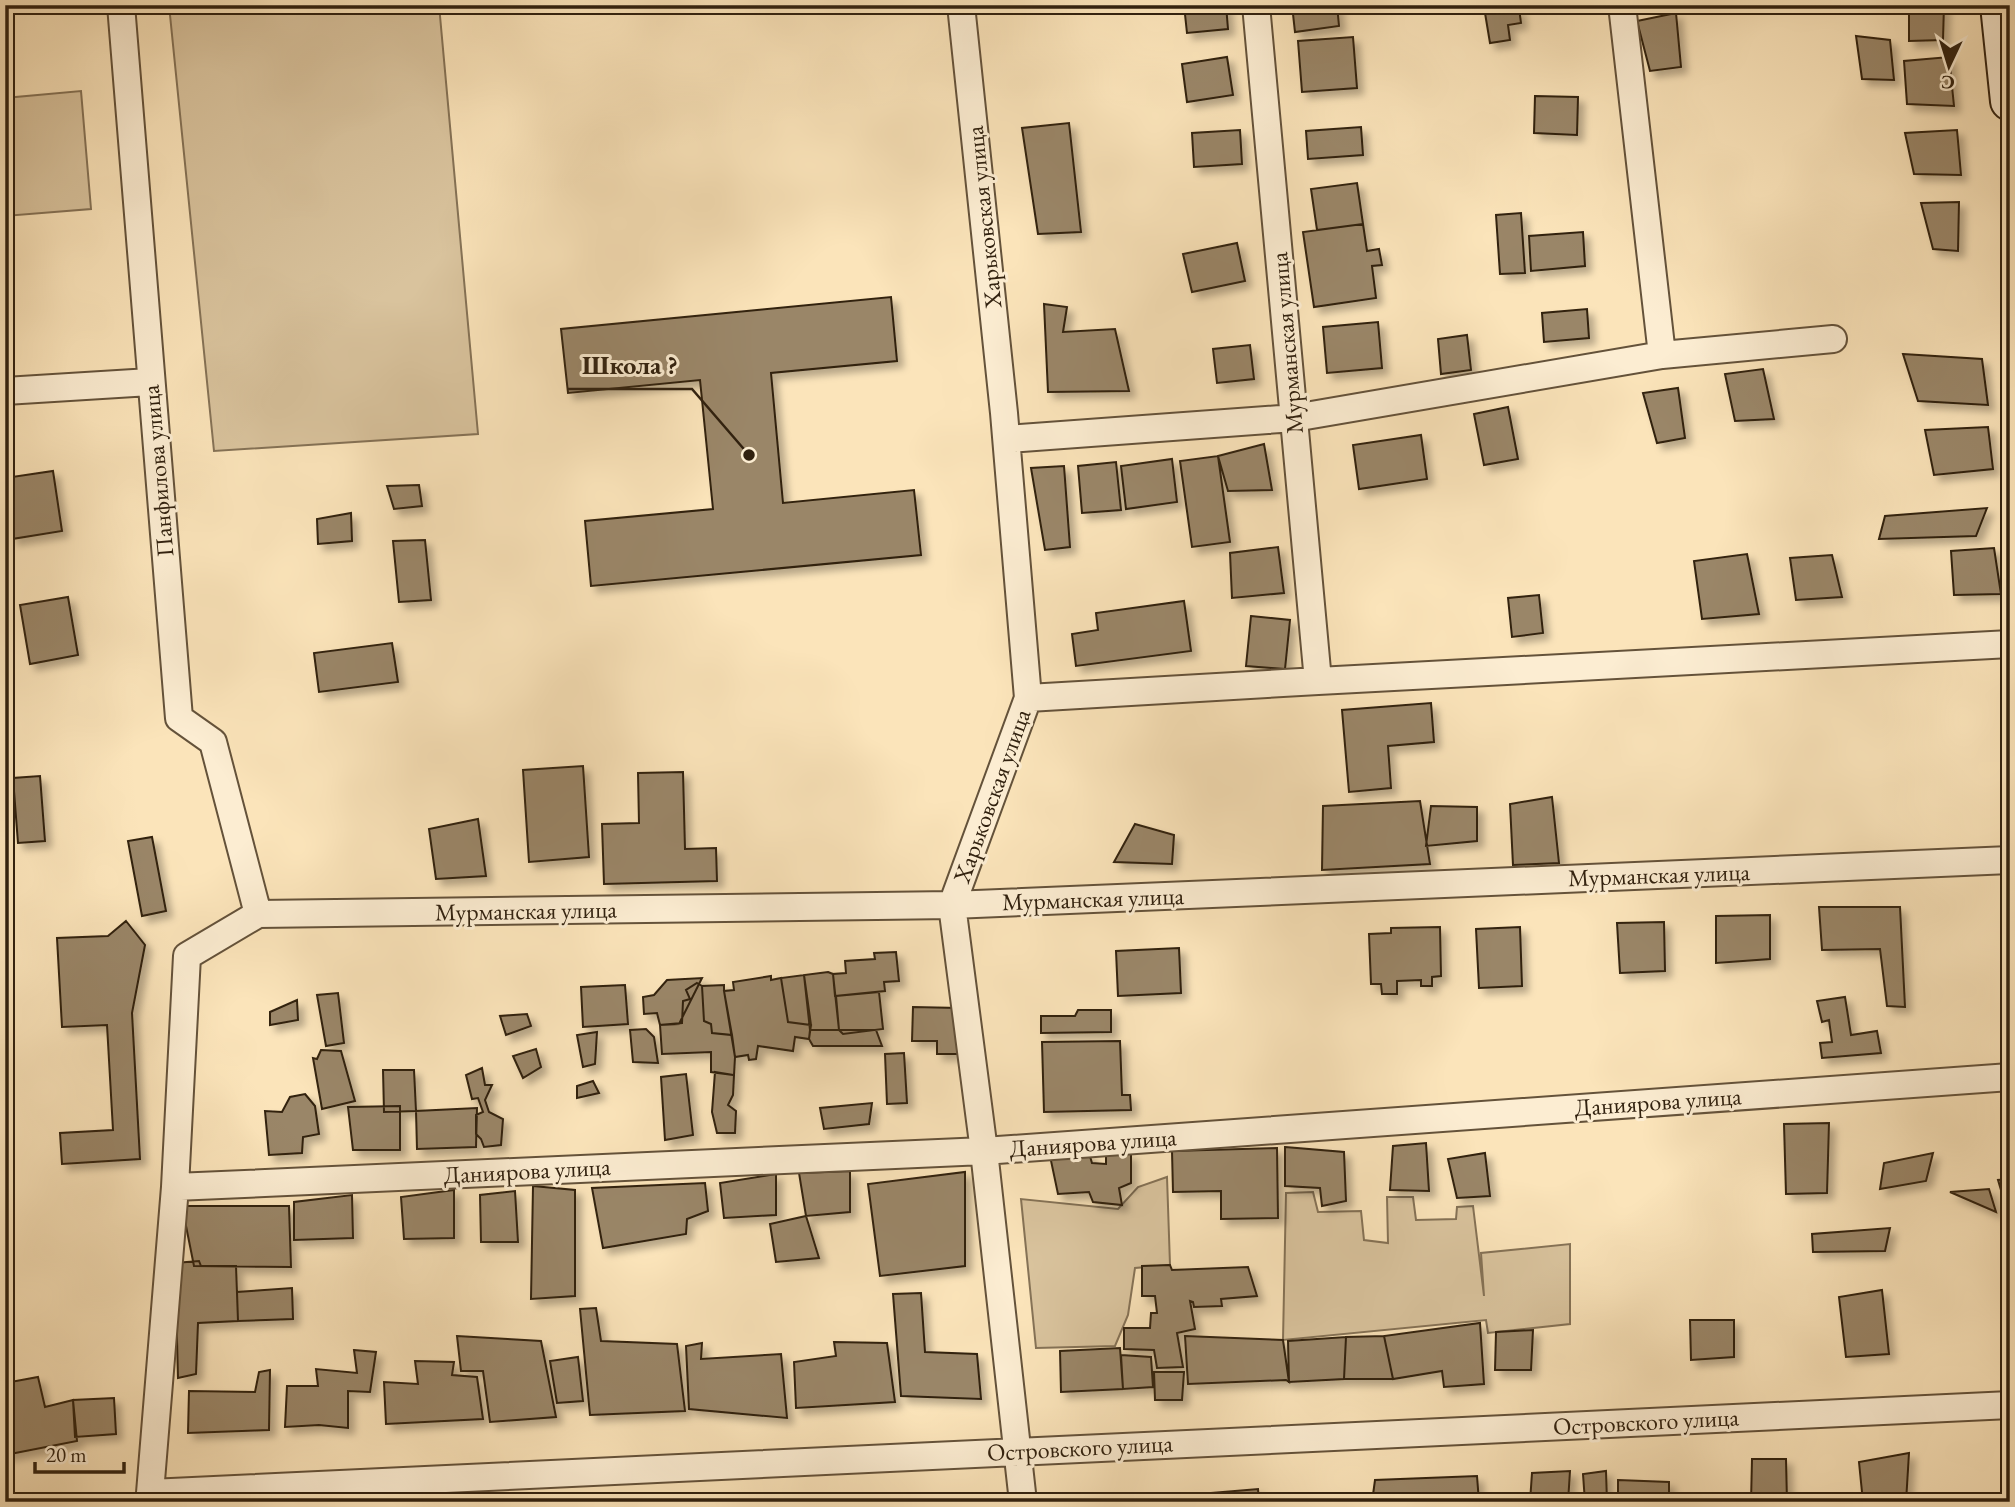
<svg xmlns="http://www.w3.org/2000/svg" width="2015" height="1507" viewBox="0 0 2015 1507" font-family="'EB Garamond',serif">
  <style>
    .green { fill: #d9c39d; stroke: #857256; stroke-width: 2 }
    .building { fill: #9a8668; stroke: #31210f; stroke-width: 2; filter: url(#shadow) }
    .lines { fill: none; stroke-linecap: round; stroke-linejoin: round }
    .street-casing { stroke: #64523a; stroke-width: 30 }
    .secondary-casing { stroke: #31210f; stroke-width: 42 }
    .street { stroke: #fcedd2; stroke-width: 26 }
    .secondary { stroke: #fcedd2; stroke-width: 38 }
    .labels { text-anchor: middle; stroke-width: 6; stroke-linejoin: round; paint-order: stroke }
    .street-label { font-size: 24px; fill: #31210f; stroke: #fcedd2 }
    .leader { fill: none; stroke: #31210f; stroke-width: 2.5 }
    .callout-dot { fill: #31210f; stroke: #fcedd2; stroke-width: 2.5 }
    .callout-label { font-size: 26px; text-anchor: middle; font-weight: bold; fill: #31210f; stroke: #fcedd2; stroke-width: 6; stroke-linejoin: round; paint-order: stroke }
  </style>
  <defs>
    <filter id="shadow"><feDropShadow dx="6" dy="6" stdDeviation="3.5" flood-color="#0004"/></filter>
  </defs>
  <rect width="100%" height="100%" fill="#fbe4ba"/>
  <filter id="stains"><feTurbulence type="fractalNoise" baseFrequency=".00286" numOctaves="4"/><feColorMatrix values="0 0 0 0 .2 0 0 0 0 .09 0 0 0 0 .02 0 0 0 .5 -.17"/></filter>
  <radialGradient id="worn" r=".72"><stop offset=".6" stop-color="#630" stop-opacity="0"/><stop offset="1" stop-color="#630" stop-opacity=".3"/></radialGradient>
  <path class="green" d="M 169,5 L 439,5 L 478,434 L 214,451 Z
    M 81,91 L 91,209 L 5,216 L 5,98 Z
    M 1167,1177 L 1170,1265 L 1135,1268 L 1128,1315 L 1115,1346 L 1036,1348 L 1021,1199 L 1118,1209 L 1138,1187 Z
    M 1313,1192 L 1318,1212 L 1361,1211 L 1364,1240 L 1388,1243 L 1387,1197 L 1413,1197 L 1416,1220 L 1456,1219 L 1457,1207 L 1473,1206 L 1484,1296 L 1481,1253 L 1570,1244 L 1570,1324 L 1488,1333 L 1486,1320 L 1283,1340 L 1286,1193 Z"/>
  <path class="building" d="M 1184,5 L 1226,5 L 1228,29 L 1187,33 Z
    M 1292,5 L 1337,5 L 1339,26 L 1295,32 Z
    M 1909,5 L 1944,5 L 1943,40 L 1909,41 Z
    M 1519,8 L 1521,23 L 1508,25 L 1510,40 L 1490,43 L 1485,13 Z
    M 1676,13 L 1681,67 L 1650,71 L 1637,21 Z
    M 1856,36 L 1890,40 L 1894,80 L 1862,79 Z
    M 1353,37 L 1357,88 L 1302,92 L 1298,41 Z
    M 1227,57 L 1233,95 L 1187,102 L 1182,64 Z
    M 1949,57 L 1954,106 L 1907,104 L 1904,61 Z
    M 1535,96 L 1578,97 L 1577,135 L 1534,133 Z
    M 1069,123 L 1081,232 L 1038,234 L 1022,128 Z
    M 1361,127 L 1363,155 L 1308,159 L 1306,131 Z
    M 1240,130 L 1242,164 L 1194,167 L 1192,133 Z
    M 1957,130 L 1961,175 L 1914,174 L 1905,133 Z
    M 1357,183 L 1363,224 L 1317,230 L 1311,189 Z
    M 1959,202 L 1958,251 L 1933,249 L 1921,203 Z
    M 1521,213 L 1525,273 L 1500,274 L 1496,215 Z
    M 1363,224 L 1367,251 L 1379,249 L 1382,265 L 1372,266 L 1376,298 L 1314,307 L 1303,232 Z
    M 1583,232 L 1585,266 L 1531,271 L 1529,236 Z
    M 1237,243 L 1245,281 L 1192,292 L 1183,254 Z
    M 891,297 L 897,361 L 771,373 L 783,503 L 914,490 L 921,555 L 591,586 L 585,521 L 713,509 L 700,380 L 568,393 L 561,329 Z
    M 1044,304 L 1067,307 L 1063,332 L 1115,329 L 1129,391 L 1048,392 Z
    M 1587,309 L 1589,338 L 1544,342 L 1542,313 Z
    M 1378,322 L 1382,368 L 1327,373 L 1323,327 Z
    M 1467,335 L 1471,370 L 1441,374 L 1438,339 Z
    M 1250,345 L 1254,379 L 1217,383 L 1213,349 Z
    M 1903,354 L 1982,359 L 1988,405 L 1918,401 Z
    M 1763,369 L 1774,419 L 1735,421 L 1725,374 Z
    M 1678,388 L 1685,438 L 1657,443 L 1643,393 Z
    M 1508,407 L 1518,459 L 1484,465 L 1474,414 Z
    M 1988,427 L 1993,469 L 1934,475 L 1925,430 Z
    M 1421,435 L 1427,479 L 1359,489 L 1353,445 Z
    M 1264,444 L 1272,490 L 1228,491 L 1218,456 Z
    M 1218,456 L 1230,542 L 1192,547 L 1180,461 Z
    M 1172,459 L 1177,502 L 1126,509 L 1121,466 Z
    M 1116,462 L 1121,510 L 1082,513 L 1078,466 Z
    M 1064,466 L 1070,547 L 1045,550 L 1031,468 Z
    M 53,471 L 62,531 L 12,539 L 5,494 L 5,478 Z
    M 419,485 L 422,506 L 394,509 L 387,486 Z
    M 1987,508 L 1976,536 L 1879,539 L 1885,516 Z
    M 351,513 L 352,541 L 318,544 L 317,519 Z
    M 425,540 L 431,600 L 399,602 L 393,541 Z
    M 1278,547 L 1284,593 L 1232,598 L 1230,553 Z
    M 1994,548 L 2001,594 L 1954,595 L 1951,551 Z
    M 1747,554 L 1759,614 L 1702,619 L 1694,561 Z
    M 1832,555 L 1842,597 L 1796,600 L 1790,558 Z
    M 1539,595 L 1543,633 L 1512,637 L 1508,598 Z
    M 68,597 L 78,655 L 30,664 L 20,605 Z
    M 1184,601 L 1191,651 L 1076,666 L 1072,634 L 1098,630 L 1096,613 Z
    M 1251,616 L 1290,620 L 1285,669 L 1246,666 Z
    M 392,643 L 398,682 L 319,692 L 314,653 Z
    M 1431,703 L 1434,742 L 1388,746 L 1391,788 L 1349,792 L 1342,710 Z
    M 583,766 L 589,857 L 529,862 L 523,770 Z
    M 683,772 L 685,849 L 716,848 L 717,881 L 604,884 L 602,824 L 639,823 L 638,773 Z
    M 40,776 L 45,841 L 18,843 L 13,778 Z
    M 1552,797 L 1559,863 L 1513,865 L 1510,804 Z
    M 1420,801 L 1430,864 L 1322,870 L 1323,806 Z
    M 1431,806 L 1477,807 L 1477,841 L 1426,846 Z
    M 478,819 L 486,876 L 436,879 L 429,829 Z
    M 1135,824 L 1174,835 L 1172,864 L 1114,862 Z
    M 152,837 L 166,911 L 142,916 L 128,841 Z
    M 1819,907 L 1900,907 L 1905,1007 L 1887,1006 L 1880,949 L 1822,950 Z
    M 1770,915 L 1770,959 L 1716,963 L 1716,916 Z
    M 126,921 L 145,945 L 132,1013 L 140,1159 L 62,1164 L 60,1133 L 113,1130 L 107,1025 L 62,1027 L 57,938 L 108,936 Z
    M 1664,922 L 1665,971 L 1620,973 L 1617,923 Z
    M 1440,927 L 1441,976 L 1432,977 L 1432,986 L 1421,986 L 1421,980 L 1397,981 L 1397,994 L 1382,994 L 1381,984 L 1371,984 L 1369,934 L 1391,933 L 1391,928 Z
    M 1520,927 L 1522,986 L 1479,988 L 1476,929 Z
    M 1179,948 L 1181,993 L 1118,996 L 1116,951 Z
    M 896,952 L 899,981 L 884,982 L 885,991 L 835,996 L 833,974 L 846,973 L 845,961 L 875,959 L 874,953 Z
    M 828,972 L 833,974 L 839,1030 L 810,1030 L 804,975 Z
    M 804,975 L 811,1025 L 788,1022 L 781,978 Z
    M 771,976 L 771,980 L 781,978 L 788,1022 L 811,1025 L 809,1039 L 795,1037 L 793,1051 L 758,1046 L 756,1059 L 749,1060 L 748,1055 L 735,1057 L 724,991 L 734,990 L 733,982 Z
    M 702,978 L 679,1024 L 660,1025 L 657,1013 L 644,1014 L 643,997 L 654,995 L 667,980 Z
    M 697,983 L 702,986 L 704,1021 L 711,1024 L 712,1033 L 732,1035 L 735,1057 L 734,1075 L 711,1072 L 711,1052 L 662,1054 L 660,1025 L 682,1023 L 683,1001 L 690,999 L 686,990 Z
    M 625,985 L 628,1024 L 583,1027 L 581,987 Z
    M 724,985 L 724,991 L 732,1035 L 712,1033 L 711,1024 L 704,1021 L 702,986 Z
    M 879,992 L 883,1029 L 843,1034 L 839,1030 L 836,996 Z
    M 338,993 L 344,1043 L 326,1046 L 317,995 Z
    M 1845,997 L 1851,1035 L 1877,1031 L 1881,1053 L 1822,1058 L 1820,1043 L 1832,1042 L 1829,1020 L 1822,1022 L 1817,1001 Z
    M 297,1000 L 298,1020 L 270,1025 L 270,1012 Z
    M 913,1007 L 959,1008 L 958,1054 L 937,1054 L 937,1041 L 912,1041 Z
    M 1078,1010 L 1111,1010 L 1111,1032 L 1041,1033 L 1041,1016 L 1075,1016 Z
    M 527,1014 L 531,1026 L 506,1035 L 500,1016 Z
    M 646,1029 L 654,1037 L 658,1063 L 633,1062 L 630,1030 Z
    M 810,1030 L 876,1030 L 882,1046 L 813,1046 L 809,1039 Z
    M 597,1032 L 595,1064 L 583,1067 L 577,1035 Z
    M 1120,1041 L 1122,1095 L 1130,1095 L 1131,1110 L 1044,1112 L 1042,1042 Z
    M 536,1049 L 541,1067 L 523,1078 L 513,1056 Z
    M 321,1050 L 341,1051 L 355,1101 L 322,1109 L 313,1058 L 317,1059 Z
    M 904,1053 L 907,1103 L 887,1104 L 885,1054 Z
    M 482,1068 L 485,1085 L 492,1085 L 485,1100 L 489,1112 L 503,1119 L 501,1145 L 484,1147 L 481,1139 L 476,1134 L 476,1115 L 483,1112 L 478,1098 L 472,1099 L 466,1075 Z
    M 383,1070 L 414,1070 L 416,1111 L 384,1112 Z
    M 715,1072 L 734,1075 L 733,1095 L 728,1105 L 736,1111 L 735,1133 L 717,1133 L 712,1112 Z
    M 686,1074 L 693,1135 L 665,1140 L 661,1077 Z
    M 593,1081 L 599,1093 L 577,1098 L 577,1086 Z
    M 305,1094 L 315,1106 L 319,1134 L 303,1137 L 302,1153 L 269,1155 L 265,1111 L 282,1112 L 290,1097 Z
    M 872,1103 L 869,1124 L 824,1129 L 820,1108 Z
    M 400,1106 L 400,1150 L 353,1150 L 348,1107 Z
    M 477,1108 L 476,1147 L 417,1149 L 416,1111 Z
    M 1829,1123 L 1827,1193 L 1786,1194 L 1784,1124 Z
    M 1426,1143 L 1429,1191 L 1390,1190 L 1393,1146 Z
    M 1285,1147 L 1344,1152 L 1346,1201 L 1322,1206 L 1320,1188 L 1285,1186 Z
    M 1277,1148 L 1278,1218 L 1221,1219 L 1221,1191 L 1173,1192 L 1172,1151 Z
    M 1106,1152 L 1131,1154 L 1131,1183 L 1119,1188 L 1122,1205 L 1093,1202 L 1089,1192 L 1058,1194 L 1050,1156 L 1089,1153 L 1092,1163 L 1106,1164 Z
    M 1485,1153 L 1490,1196 L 1457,1198 L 1448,1159 Z
    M 1933,1153 L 1926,1181 L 1880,1189 L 1884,1163 Z
    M 850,1171 L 850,1212 L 806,1216 L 799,1173 Z
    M 965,1172 L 965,1266 L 880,1276 L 868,1184 Z
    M 776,1174 L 776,1215 L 724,1218 L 720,1183 Z
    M 2010,1179 L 2010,1214 L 2008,1214 L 1998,1180 Z
    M 705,1183 L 708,1211 L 687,1219 L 686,1234 L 603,1248 L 592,1188 Z
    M 533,1186 L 575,1190 L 575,1296 L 531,1299 Z
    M 1989,1189 L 1996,1212 L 1950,1192 Z
    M 454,1190 L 454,1238 L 404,1239 L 401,1197 Z
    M 515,1191 L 518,1242 L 481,1242 L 480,1195 Z
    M 352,1195 L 353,1238 L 294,1240 L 294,1202 Z
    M 182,1206 L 289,1206 L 291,1267 L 194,1266 Z
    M 806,1216 L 819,1258 L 776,1262 L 770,1224 Z
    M 1890,1228 L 1885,1251 L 1813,1252 L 1812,1234 Z
    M 199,1261 L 201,1266 L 236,1266 L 238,1321 L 198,1323 L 196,1374 L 178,1378 L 175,1263 Z
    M 1170,1265 L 1172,1270 L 1248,1267 L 1257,1296 L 1221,1299 L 1222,1306 L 1194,1307 L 1193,1302 L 1190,1301 L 1195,1329 L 1177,1333 L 1183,1367 L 1157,1368 L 1154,1350 L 1124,1349 L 1124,1328 L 1150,1328 L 1151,1313 L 1157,1313 L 1155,1296 L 1142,1296 L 1142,1266 Z
    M 292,1288 L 293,1319 L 238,1321 L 237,1292 Z
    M 1882,1290 L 1889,1354 L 1846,1357 L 1839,1297 Z
    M 921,1293 L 925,1352 L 977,1354 L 981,1399 L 901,1396 L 893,1294 Z
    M 596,1308 L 601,1341 L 677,1344 L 685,1411 L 590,1415 L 580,1309 Z
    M 1690,1320 L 1734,1320 L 1734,1357 L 1691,1360 Z
    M 1480,1323 L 1484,1384 L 1444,1387 L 1442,1371 L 1393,1379 L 1384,1336 Z
    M 1533,1330 L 1531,1370 L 1495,1370 L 1496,1332 Z
    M 457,1336 L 541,1341 L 556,1417 L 490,1422 L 483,1371 L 461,1371 Z
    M 1185,1336 L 1283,1340 L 1289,1382 L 1286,1380 L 1188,1384 Z
    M 1384,1336 L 1393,1379 L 1344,1379 L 1346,1337 Z
    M 1346,1337 L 1344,1379 L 1289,1382 L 1288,1341 Z
    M 834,1342 L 887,1343 L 895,1402 L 796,1408 L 794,1362 L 836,1356 Z
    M 702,1343 L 701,1359 L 781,1354 L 787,1418 L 689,1409 L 686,1346 Z
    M 1120,1348 L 1123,1389 L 1061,1392 L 1060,1351 Z
    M 354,1350 L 376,1352 L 370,1392 L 348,1391 L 348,1428 L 319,1425 L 285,1427 L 287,1386 L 318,1386 L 316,1369 L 357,1373 Z
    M 1121,1355 L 1151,1357 L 1153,1387 L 1123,1389 Z
    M 578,1357 L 583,1401 L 557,1403 L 550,1361 Z
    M 415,1361 L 454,1362 L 452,1375 L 477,1377 L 483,1419 L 386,1424 L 384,1382 L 418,1384 Z
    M 270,1370 L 269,1430 L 188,1433 L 189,1391 L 255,1392 L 259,1372 Z
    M 1154,1372 L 1184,1372 L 1182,1400 L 1155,1400 Z
    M 38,1377 L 45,1407 L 73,1400 L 77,1441 L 5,1455 L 5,1383 Z
    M 114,1398 L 116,1434 L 75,1437 L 73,1400 Z
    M 1909,1453 L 1906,1502 L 1863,1502 L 1859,1462 Z
    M 1752,1459 L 1786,1459 L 1787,1502 L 1751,1502 Z
    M 1570,1471 L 1568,1502 L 1530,1502 L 1532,1473 Z
    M 1606,1471 L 1607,1502 L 1585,1502 L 1583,1474 Z
    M 1477,1476 L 1479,1502 L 1372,1502 L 1375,1480 Z
    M 1618,1480 L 1669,1482 L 1669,1502 L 1618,1502 Z
    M 1258,1489 L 1259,1502 L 1213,1502 L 1212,1493 Z
    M 1130,1495 L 1131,1502 L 1082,1502 L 1082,1496 Z"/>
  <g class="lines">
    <g class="street-casing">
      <path id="street" d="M 121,5 L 179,718 L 213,742 L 258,914
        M 961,5 L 1004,413 L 1028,698 L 952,905 L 984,1151 L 1023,1502
        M 1256,5 L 1318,681
        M 1622,5 L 1662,355
        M 5,391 L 150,382
        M 1007,439 L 1294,418 L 1662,355 L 1833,339
        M 1028,698 L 1318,681 L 2010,644
        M 175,1187 L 984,1151 L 2010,1077
        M 150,1493 L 2010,1405
        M 152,1502 L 150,1493 L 175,1187 L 187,956 L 258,914 L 952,905 L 2010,860"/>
    </g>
    <g class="secondary-casing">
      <path id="secondary" d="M 2000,5 L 2010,101"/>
    </g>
    <use href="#street" class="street"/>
    <use href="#secondary" class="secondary"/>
  </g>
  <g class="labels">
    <g class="street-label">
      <text transform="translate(984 217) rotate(-96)" y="8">Харьковская улица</text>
      <text transform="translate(1287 343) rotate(-95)" y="8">Мурманская улица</text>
      <text transform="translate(158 471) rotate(-95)" y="8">Панфилова улица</text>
      <text transform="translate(992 796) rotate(-70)" y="8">Харьковская улица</text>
      <text transform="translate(1659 875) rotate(-2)" y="8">Мурманская улица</text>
      <text transform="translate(1093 899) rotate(-2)" y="8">Мурманская улица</text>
      <text transform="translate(526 911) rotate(-1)" y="8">Мурманская улица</text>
      <text transform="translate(1658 1102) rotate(-4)" y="8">Даниярова улица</text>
      <text transform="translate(1093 1143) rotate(-4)" y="8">Даниярова улица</text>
      <text transform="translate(527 1171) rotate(-3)" y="8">Даниярова улица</text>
      <text transform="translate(1646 1422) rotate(-3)" y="8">Островского улица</text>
      <text transform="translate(1080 1448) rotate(-3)" y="8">Островского улица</text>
    </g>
  </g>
  <path class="leader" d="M749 455L692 389H568"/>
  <circle class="callout-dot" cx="749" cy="455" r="7"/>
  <g class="callout-label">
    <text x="630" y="374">Школа ?</text>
  </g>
  <rect width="2015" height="1507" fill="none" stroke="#fbe4ba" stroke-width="28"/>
  <rect x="7" y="7" width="2001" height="1493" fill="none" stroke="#31210f" stroke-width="3.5"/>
  <rect x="14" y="14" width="1987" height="1479" fill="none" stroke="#31210f" stroke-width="2"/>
  <g transform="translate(1949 66) rotate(184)" stroke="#fcedd2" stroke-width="5" paint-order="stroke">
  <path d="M0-5L12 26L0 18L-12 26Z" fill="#31210f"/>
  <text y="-10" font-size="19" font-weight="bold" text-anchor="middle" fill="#31210f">С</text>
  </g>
  <path d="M35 1462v10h89v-10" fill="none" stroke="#31210f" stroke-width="3.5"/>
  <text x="46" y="1462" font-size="21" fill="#31210f" stroke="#fcedd2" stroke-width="5" paint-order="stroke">20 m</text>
  <rect width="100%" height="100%" filter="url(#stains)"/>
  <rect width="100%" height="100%" fill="url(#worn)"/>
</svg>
